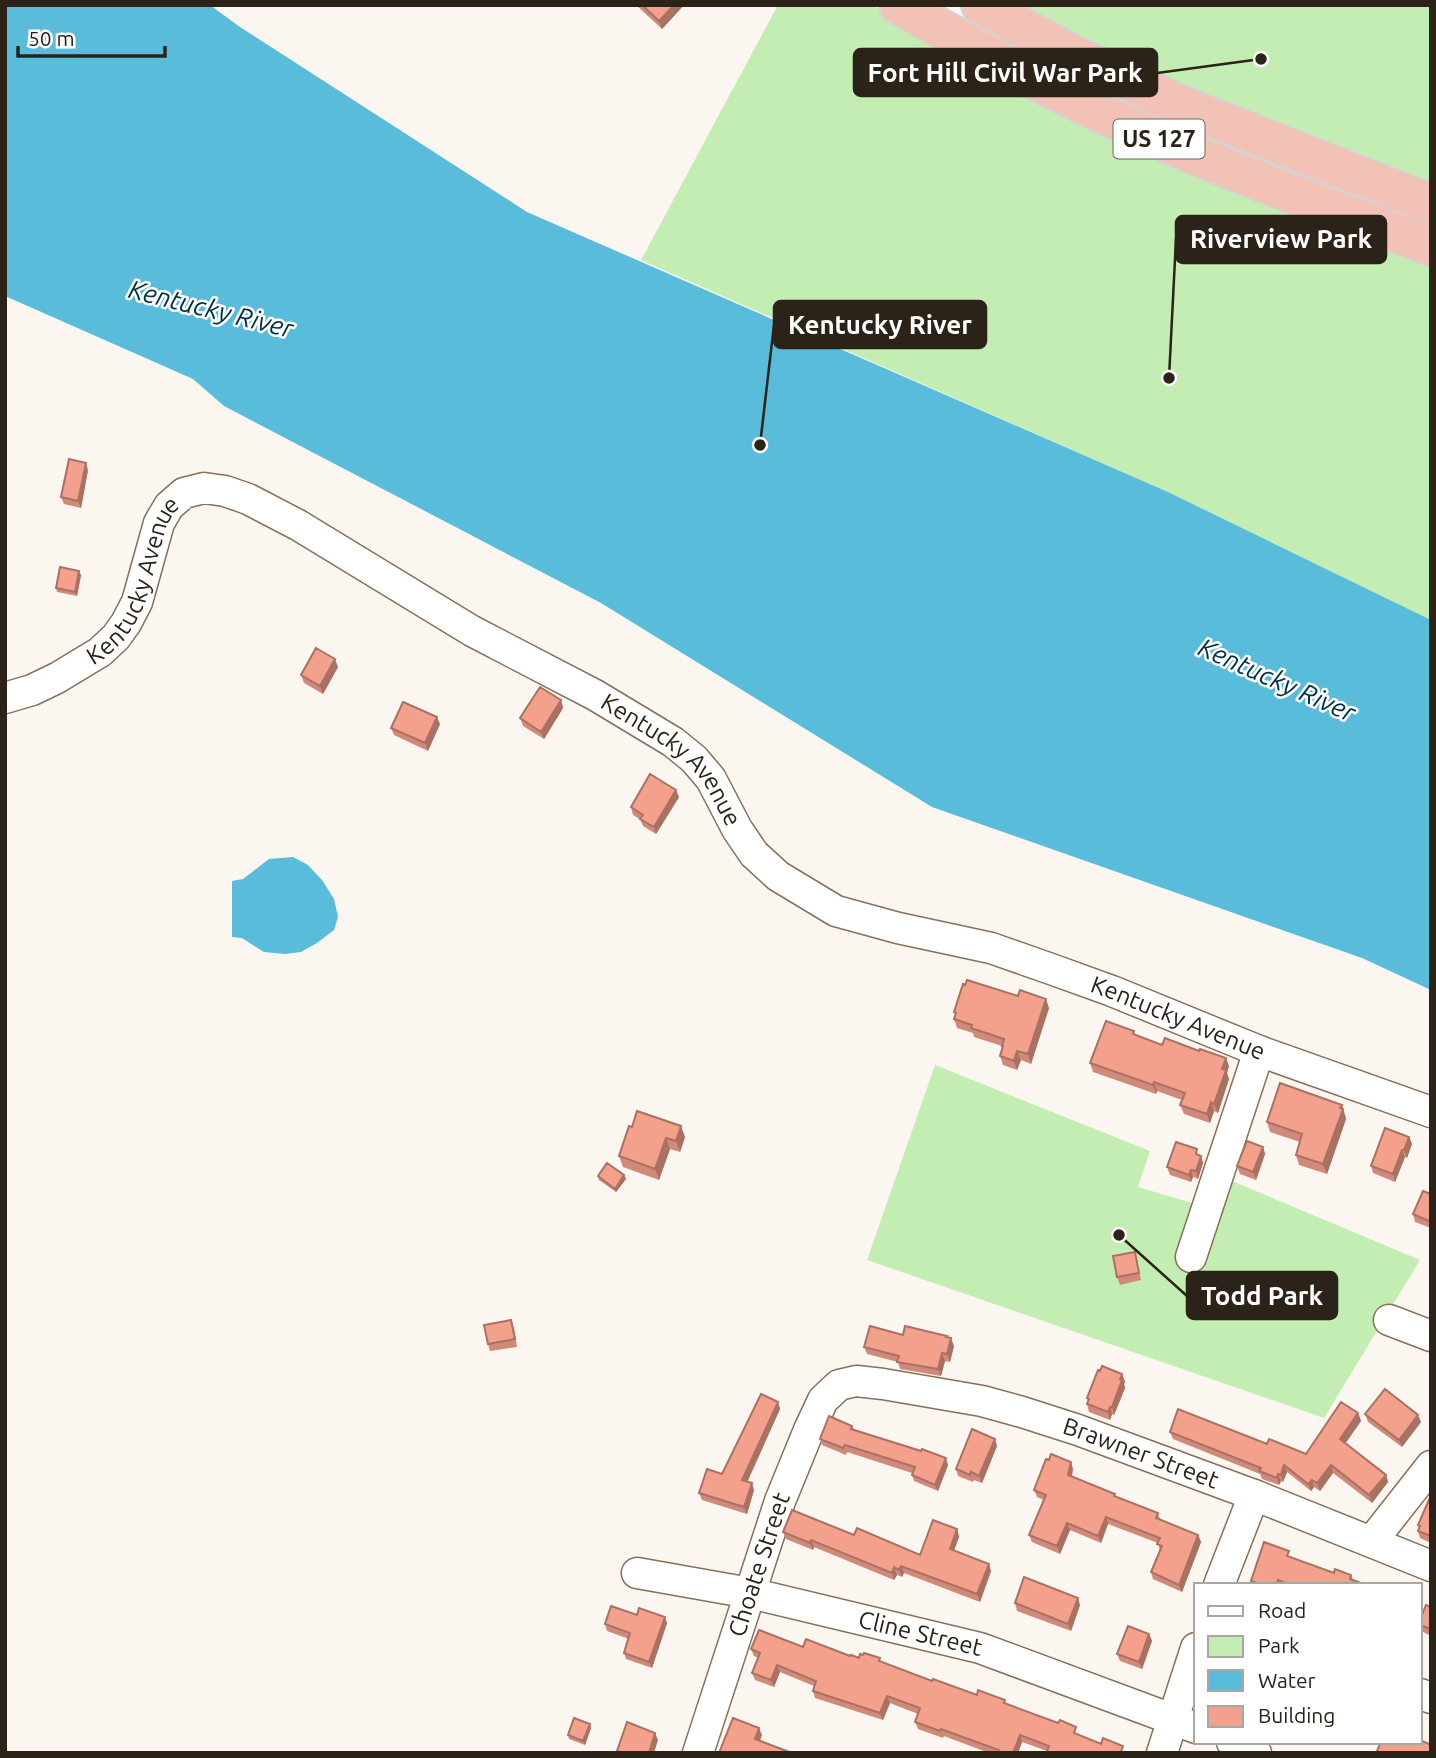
<svg xmlns="http://www.w3.org/2000/svg" width="1436" height="1758" viewBox="0 0 1436 1758" font-family="Ubuntu,sans-serif">
  <style>
    .green { fill: #c3edb2 }
    .water { fill: #59bcdb }
    .lines { fill: none; stroke-linecap: round; stroke-linejoin: round }
    .minor-casing { stroke: #877058; stroke-width: 33 }
    .highway-casing { stroke: #d5d3d1; stroke-width: 42 }
    .minor { stroke: #fff; stroke-width: 30 }
    .highway { stroke: #f2c2b7; stroke-width: 38 }
    .wall { fill: #d18a79 }
    .shaded-wall { fill: #aa7163 }
    .building { fill: #f3a18d; stroke: #aa7163; stroke-width: 2 }
    .labels { text-anchor: middle; stroke-width: 5; stroke-linejoin: round; paint-order: stroke }
    .shield { fill: #fff; stroke: #6b645d; stroke-width: 2 }
    .shield-label { font-size: 23px; font-weight: bold; fill: #2b2218 }
    .street-label { font-size: 24px; fill: #2b2218; stroke: #fff }
    .water-label { font-size: 26px; font-style: italic; fill: #01313f; stroke: #fff }
    .leader { fill: none; stroke: #2b2218; stroke-width: 2.5 }
    .callout-dot { fill: #2b2218; stroke: #fff; stroke-width: 2.5 }
    .callout { fill: #2b2218; stroke: #2b2218; stroke-width: 2.5 }
    .callout-label { font-size: 26px; text-anchor: middle; font-weight: bold; fill: #fff }
  </style>
  <rect width="100%" height="100%" fill="#fbf6f0"/>
  <path class="green" d="M 778,5 L 871,5 L 1431,263 L 1431,620 L 1168,492 L 641,260 Z
    M 984,5 L 1431,5 L 1431,196 Z
    M 935,1065 L 1150,1151 L 1138,1187 L 1219,1211 L 1232,1181 L 1420,1260 L 1324,1418 L 867,1260 Z"/>
  <path class="water" d="M 5,5 L 210,5 L 240,27 L 527,212 L 1168,492 L 1431,620 L 1431,990 L 1362,958 L 932,807 L 601,603 L 224,406 L 193,379 L 5,296 Z
    M 293,857 L 308,865 L 322,880 L 334,899 L 338,917 L 334,930 L 317,943 L 301,952 L 285,954 L 264,952 L 242,938 L 232,937 L 232,881 L 243,879 L 269,859 Z"/>
  <g class="lines">
    <g class="minor-casing">
      <g id="minor">
        <path id="s1" d="M 5,698 L 32,690 L 57,678 L 100,652 L 116,637 L 126,623 L 137,602 L 159,523 L 169,506 L 184,493 L 204,488 L 225,491 L 248,499 L 298,525 L 472,631 L 595,695 L 673,742 L 694,759 L 711,779 L 737,829 L 754,854 L 778,876 L 836,911 L 898,928 L 991,948 L 1051,969 L 1112,991 L 1259,1051 L 1431,1112"/>
        <path d="M 1191,1257 L 1259,1051"/>
        <path d="M 1389,1320 L 1431,1336"/>
        <path d="M 1372,1541 L 1431,1466"/>
        <path id="s2" d="M 637,1573 L 750,1593 L 980,1648 L 1196,1728"/>
        <path d="M 1219,1585 L 1254,1495"/>
        <path d="M 1420,1694 L 1431,1698"/>
        <path d="M 1232,1742 L 1256,1753"/>
        <path id="s3" d="M 698,1753 L 780,1501 L 809,1430 L 823,1400 L 839,1385 L 856,1381 L 883,1384 L 982,1401 L 1022,1412 L 1078,1430 L 1254,1495 L 1431,1566"/>
        <path d="M 1162,1753 L 1196,1648"/>
      </g>
    </g>
    <g class="highway-casing">
      <path id="highway" d="M 899,5 C 973,47 1047,89 1125,124 C 1224,170 1328,207 1431,246
        M 981,5 L 1071,54 L 1175,103 L 1431,204"/>
    </g>
    <use href="#minor" class="minor"/>
    <use href="#highway" class="highway"/>
  </g>
  <path class="wall" d="M 636,5 L 684,5 L 662,29 Z
    M 88,470 L 81,508 L 64,504 L 61,497 Z
    M 81,575 L 77,596 L 57,592 L 56,588 Z
    M 338,667 L 323,694 L 304,683 L 301,675 Z
    M 561,700 L 563,708 L 544,739 L 523,726 L 520,718 Z
    M 440,724 L 428,751 L 394,735 L 391,728 Z
    M 679,797 L 656,834 L 643,826 L 640,819 L 633,815 L 631,807 Z
    M 1049,1008 L 1031,1064 L 1021,1060 L 1017,1070 L 1003,1065 L 1000,1056 L 1002,1046 L 974,1037 L 973,1033 L 957,1028 L 954,1019 L 955,1015 L 954,1012 Z
    M 1135,1035 L 1162,1045 L 1229,1066 L 1227,1073 L 1229,1079 L 1218,1113 L 1214,1111 L 1210,1123 L 1184,1114 L 1180,1105 L 1182,1100 L 1157,1091 L 1156,1094 L 1093,1072 L 1090,1063 Z
    M 1342,1105 L 1346,1119 L 1327,1174 L 1299,1165 L 1296,1155 L 1300,1142 L 1270,1132 L 1267,1122 Z
    M 629,1126 L 685,1137 L 680,1152 L 670,1149 L 659,1180 L 623,1167 L 619,1156 Z
    M 1409,1137 L 1412,1144 L 1407,1158 L 1405,1157 L 1395,1182 L 1373,1173 L 1371,1166 Z
    M 1263,1147 L 1265,1154 L 1256,1180 L 1240,1174 L 1237,1166 Z
    M 1200,1155 L 1203,1163 L 1198,1179 L 1193,1177 L 1191,1182 L 1170,1175 L 1167,1167 Z
    M 624,1175 L 626,1179 L 616,1192 L 599,1180 L 598,1176 Z
    M 1431,1194 L 1431,1228 L 1415,1222 L 1413,1214 Z
    M 1135,1252 L 1141,1280 L 1120,1285 L 1117,1277 Z
    M 514,1327 L 517,1347 L 490,1351 L 488,1344 Z
    M 903,1335 L 947,1338 L 954,1346 L 950,1362 L 945,1361 L 941,1376 L 900,1369 L 898,1362 L 867,1354 L 864,1347 Z
    M 1122,1374 L 1125,1382 L 1124,1384 L 1125,1388 L 1114,1415 L 1112,1414 L 1110,1420 L 1089,1412 L 1087,1404 L 1088,1401 L 1087,1398 Z
    M 778,1402 L 780,1409 L 747,1482 L 754,1490 L 747,1514 L 702,1500 L 699,1493 L 722,1474 Z
    M 1358,1413 L 1361,1421 L 1345,1443 L 1386,1475 L 1388,1482 L 1372,1503 L 1333,1473 L 1320,1491 L 1314,1487 L 1311,1491 L 1287,1472 L 1283,1482 L 1281,1481 L 1279,1485 L 1262,1479 L 1260,1474 L 1173,1439 L 1170,1432 L 1267,1444 L 1306,1454 Z
    M 1365,1414 L 1421,1422 L 1402,1447 L 1368,1422 Z
    M 852,1426 L 854,1429 L 948,1465 L 938,1491 L 914,1481 L 912,1475 L 912,1473 L 847,1452 L 846,1455 L 822,1445 L 820,1439 Z
    M 997,1446 L 982,1483 L 974,1480 L 973,1482 L 958,1476 L 956,1469 Z
    M 1073,1469 L 1072,1477 L 1116,1497 L 1158,1513 L 1160,1519 L 1198,1535 L 1201,1542 L 1182,1592 L 1153,1579 L 1151,1572 L 1160,1551 L 1158,1543 L 1108,1524 L 1101,1543 L 1070,1530 L 1060,1554 L 1032,1542 L 1029,1535 L 1044,1500 L 1037,1497 L 1034,1490 Z
    M 1431,1495 L 1431,1543 L 1420,1538 L 1418,1531 L 1419,1528 L 1418,1525 Z
    M 957,1529 L 959,1537 L 954,1550 L 991,1571 L 980,1602 L 904,1573 L 902,1577 L 897,1575 L 894,1580 L 814,1547 L 813,1550 L 786,1539 L 783,1532 L 854,1535 L 920,1555 Z
    M 1291,1557 L 1334,1573 L 1351,1575 L 1353,1580 L 1362,1585 L 1252,1585 L 1251,1581 Z
    M 1015,1603 L 1080,1605 L 1071,1631 L 1017,1611 Z
    M 1431,1607 L 1431,1636 L 1421,1631 L 1420,1628 L 1420,1620 Z
    M 637,1615 L 667,1623 L 652,1668 L 626,1659 L 624,1653 L 629,1639 L 607,1631 L 605,1624 Z
    M 1149,1634 L 1152,1641 L 1142,1669 L 1120,1661 L 1117,1654 Z
    M 803,1647 L 881,1662 L 932,1681 L 1006,1704 L 1079,1734 L 1078,1735 L 1101,1744 L 1126,1753 L 1047,1753 L 1047,1751 L 1022,1742 L 1018,1753 L 989,1753 L 944,1736 L 943,1738 L 918,1729 L 915,1722 L 918,1714 L 890,1703 L 883,1720 L 815,1698 L 813,1691 L 814,1686 L 780,1672 L 774,1687 L 755,1680 L 752,1673 L 758,1658 L 754,1656 L 751,1649 Z
    M 590,1724 L 591,1728 L 585,1745 L 569,1739 L 568,1735 Z"/>
  <path class="shaded-wall" d="M 674,5 L 684,5 L 662,29 L 659,21 Z
    M 86,463 L 88,470 L 81,508 L 78,501 Z
    M 79,571 L 81,575 L 77,596 L 75,592 Z
    M 335,659 L 338,667 L 323,694 L 320,686 Z
    M 561,700 L 563,708 L 544,739 L 541,732 Z
    M 437,717 L 440,724 L 428,751 L 425,743 Z
    M 676,790 L 679,797 L 656,834 L 654,827 Z
    M 1046,999 L 1049,1008 L 1031,1064 L 1028,1054 Z
    M 1017,1051 L 1021,1060 L 1017,1070 L 1014,1061 Z
    M 1226,1058 L 1229,1066 L 1227,1073 L 1229,1079 L 1218,1113 L 1214,1104 L 1222,1069 Z
    M 1154,1082 L 1157,1091 L 1156,1094 L 1153,1085 Z
    M 1211,1102 L 1214,1111 L 1210,1123 L 1207,1114 Z
    M 1342,1105 L 1346,1119 L 1327,1174 L 1323,1164 Z
    M 681,1126 L 685,1137 L 680,1152 L 676,1141 Z
    M 1409,1137 L 1412,1144 L 1407,1158 L 1404,1150 Z
    M 666,1138 L 670,1149 L 659,1180 L 655,1169 Z
    M 1263,1147 L 1265,1154 L 1256,1180 L 1253,1172 Z
    M 1402,1150 L 1405,1157 L 1395,1182 L 1393,1174 Z
    M 1201,1156 L 1203,1163 L 1198,1179 L 1196,1171 Z
    M 1191,1170 L 1193,1177 L 1191,1182 L 1189,1175 Z
    M 624,1175 L 626,1179 L 616,1192 L 615,1189 Z
    M 951,1338 L 954,1346 L 950,1362 L 947,1354 Z
    M 942,1353 L 945,1361 L 941,1376 L 938,1369 Z
    M 1122,1374 L 1125,1382 L 1124,1384 L 1125,1388 L 1114,1415 L 1112,1407 Z
    M 778,1402 L 780,1409 L 745,1487 L 742,1480 Z
    M 1110,1407 L 1112,1414 L 1110,1420 L 1108,1412 Z
    M 1358,1413 L 1361,1421 L 1343,1447 L 1340,1439 Z
    M 1418,1415 L 1421,1422 L 1402,1447 L 1399,1440 Z
    M 995,1439 L 997,1446 L 982,1483 L 979,1476 Z
    M 946,1458 L 948,1465 L 938,1491 L 935,1485 Z
    M 1071,1462 L 1073,1469 L 1070,1482 L 1068,1475 Z
    M 1284,1465 L 1287,1472 L 1283,1482 L 1281,1475 Z
    M 1331,1465 L 1333,1473 L 1320,1491 L 1317,1483 Z
    M 1278,1474 L 1281,1481 L 1279,1485 L 1277,1478 Z
    M 1386,1475 L 1388,1482 L 1372,1503 L 1369,1495 Z
    M 1312,1480 L 1314,1487 L 1311,1491 L 1308,1484 Z
    M 752,1483 L 754,1490 L 747,1514 L 744,1507 Z
    M 1106,1517 L 1108,1524 L 1101,1543 L 1098,1536 Z
    M 1067,1523 L 1070,1530 L 1060,1554 L 1057,1546 Z
    M 957,1529 L 959,1537 L 952,1556 L 950,1549 Z
    M 1198,1535 L 1201,1542 L 1182,1592 L 1179,1585 Z
    M 811,1540 L 814,1547 L 813,1550 L 810,1543 Z
    M 989,1564 L 991,1571 L 980,1602 L 977,1594 Z
    M 901,1566 L 904,1573 L 902,1577 L 899,1570 Z
    M 894,1567 L 897,1575 L 894,1580 L 892,1573 Z
    M 1078,1598 L 1080,1605 L 1071,1631 L 1068,1624 Z
    M 665,1617 L 667,1623 L 652,1668 L 649,1662 Z
    M 1149,1634 L 1152,1641 L 1142,1669 L 1139,1662 Z
    M 777,1665 L 780,1672 L 774,1687 L 771,1680 Z
    M 887,1696 L 890,1703 L 883,1720 L 880,1713 Z
    M 590,1724 L 591,1728 L 585,1745 L 583,1741 Z
    M 759,1728 L 762,1735 L 758,1746 L 755,1739 Z
    M 655,1733 L 658,1740 L 654,1753 L 649,1753 Z
    M 1020,1735 L 1022,1742 L 1018,1753 L 1013,1753 Z"/>
  <path class="building" d="M 642,5 L 674,5 L 659,21 Z
    M 69,459 L 86,463 L 78,501 L 61,497 Z
    M 60,567 L 79,571 L 75,592 L 56,588 Z
    M 316,648 L 335,659 L 320,686 L 301,675 Z
    M 540,687 L 561,700 L 541,732 L 520,718 Z
    M 403,702 L 437,717 L 425,743 L 391,728 Z
    M 650,774 L 676,790 L 654,827 L 640,819 L 643,815 L 631,807 Z
    M 967,980 L 1018,996 L 1020,990 L 1046,999 L 1028,1054 L 1017,1051 L 1014,1061 L 1000,1056 L 1003,1046 L 1002,1046 L 1004,1039 L 971,1028 L 972,1025 L 954,1019 L 956,1013 L 954,1012 L 963,984 L 965,985 Z
    M 1106,1021 L 1134,1031 L 1133,1034 L 1162,1045 L 1165,1038 L 1199,1051 L 1200,1049 L 1226,1058 L 1222,1069 L 1226,1070 L 1214,1104 L 1211,1102 L 1207,1114 L 1180,1105 L 1185,1093 L 1154,1082 L 1153,1085 L 1090,1063 Z
    M 1280,1083 L 1342,1105 L 1340,1108 L 1343,1109 L 1323,1164 L 1296,1155 L 1302,1134 L 1267,1122 Z
    M 637,1111 L 681,1126 L 676,1141 L 666,1138 L 655,1169 L 619,1156 L 629,1126 L 632,1127 Z
    M 1385,1128 L 1409,1137 L 1404,1150 L 1402,1150 L 1393,1174 L 1371,1166 Z
    M 1247,1141 L 1263,1147 L 1253,1172 L 1237,1166 Z
    M 1176,1142 L 1197,1149 L 1196,1154 L 1201,1156 L 1196,1171 L 1191,1170 L 1189,1175 L 1167,1167 Z
    M 607,1163 L 624,1175 L 615,1189 L 598,1176 Z
    M 1423,1191 L 1431,1194 L 1431,1222 L 1413,1214 Z
    M 1135,1252 L 1139,1273 L 1117,1277 L 1113,1256 Z
    M 511,1320 L 515,1339 L 488,1344 L 484,1325 Z
    M 870,1326 L 903,1335 L 905,1326 L 947,1336 L 946,1337 L 951,1338 L 947,1354 L 942,1353 L 938,1369 L 897,1362 L 899,1356 L 864,1347 Z
    M 1102,1366 L 1122,1374 L 1120,1379 L 1122,1380 L 1112,1407 L 1110,1407 L 1108,1412 L 1087,1404 L 1089,1399 L 1087,1398 L 1098,1370 L 1100,1371 Z
    M 1385,1389 L 1418,1415 L 1399,1440 L 1365,1414 Z
    M 761,1394 L 778,1402 L 742,1480 L 752,1483 L 744,1507 L 699,1493 L 707,1469 L 722,1474 Z
    M 1341,1402 L 1358,1413 L 1340,1439 L 1386,1475 L 1369,1495 L 1331,1465 L 1317,1483 L 1312,1480 L 1308,1484 L 1284,1465 L 1281,1475 L 1278,1474 L 1277,1478 L 1259,1471 L 1261,1468 L 1170,1432 L 1178,1409 L 1267,1444 L 1269,1439 L 1306,1454 Z
    M 829,1416 L 852,1426 L 851,1429 L 921,1451 L 922,1449 L 946,1458 L 935,1485 L 912,1475 L 915,1467 L 845,1445 L 843,1448 L 820,1439 Z
    M 972,1429 L 995,1439 L 979,1476 L 971,1472 L 970,1475 L 956,1469 Z
    M 1051,1454 L 1071,1462 L 1068,1475 L 1115,1494 L 1114,1496 L 1158,1513 L 1156,1518 L 1198,1535 L 1179,1585 L 1151,1572 L 1162,1546 L 1157,1544 L 1160,1538 L 1106,1517 L 1098,1536 L 1067,1523 L 1057,1546 L 1029,1535 L 1046,1495 L 1034,1490 L 1046,1459 L 1049,1460 Z
    M 1431,1495 L 1431,1536 L 1418,1531 L 1420,1526 L 1418,1525 Z
    M 792,1510 L 854,1535 L 857,1528 L 920,1555 L 933,1520 L 957,1529 L 950,1549 L 989,1564 L 977,1594 L 901,1566 L 899,1570 L 894,1567 L 892,1573 L 811,1540 L 810,1543 L 783,1532 Z
    M 1264,1542 L 1289,1551 L 1287,1556 L 1334,1573 L 1335,1569 L 1351,1575 L 1350,1579 L 1361,1583 L 1361,1585 L 1290,1585 L 1278,1580 L 1277,1585 L 1262,1585 L 1251,1581 Z
    M 1024,1577 L 1078,1598 L 1068,1624 L 1015,1603 Z
    M 1426,1605 L 1431,1607 L 1431,1629 L 1420,1625 L 1420,1620 Z
    M 611,1606 L 637,1615 L 639,1608 L 665,1617 L 649,1662 L 624,1653 L 630,1633 L 605,1624 Z
    M 1128,1626 L 1149,1634 L 1139,1662 L 1117,1654 Z
    M 759,1630 L 803,1647 L 806,1639 L 850,1656 L 851,1655 L 859,1658 L 860,1654 L 863,1655 L 864,1653 L 880,1658 L 879,1661 L 932,1681 L 933,1679 L 977,1695 L 978,1690 L 1005,1700 L 1004,1703 L 1058,1723 L 1060,1720 L 1076,1727 L 1074,1733 L 1101,1744 L 1103,1738 L 1123,1746 L 1121,1752 L 1122,1753 L 1050,1753 L 1047,1751 L 1049,1746 L 1020,1735 L 1013,1753 L 998,1753 L 999,1750 L 941,1729 L 940,1731 L 915,1722 L 920,1708 L 887,1696 L 880,1713 L 813,1691 L 816,1681 L 777,1665 L 771,1680 L 752,1673 L 760,1653 L 751,1649 Z
    M 574,1718 L 590,1724 L 583,1741 L 568,1735 Z
    M 733,1718 L 759,1728 L 755,1739 L 792,1753 L 719,1753 Z
    M 627,1722 L 655,1733 L 649,1753 L 621,1753 L 617,1751 Z
    M 1420,1740 L 1431,1745 L 1431,1753 L 1376,1753 L 1381,1742 L 1420,1742 Z"/>
  <g class="labels">
    <rect class="shield" x="1113.5" y="119.5" width="91" height="39" rx="5"/>
    <g class="shield-label">
      <text x="1159" y="147">US 127</text>
    </g>
    <g class="street-label">
      <text dy="8" stroke="none"><textPath href="#s1" startOffset="186">Kentucky Avenue</textPath></text>
      <text dy="8" stroke="none"><textPath href="#s1" startOffset="858">Kentucky Avenue</textPath></text>
      <text dy="8" stroke="none"><textPath href="#s1" startOffset="1446">Kentucky Avenue</textPath></text>
      <text dy="8" stroke="none"><textPath href="#s3" startOffset="709">Brawner Street</textPath></text>
      <text dy="8" stroke="none"><textPath href="#s3" startOffset="198">Choate Street</textPath></text>
      <text dy="8" stroke="none"><textPath href="#s2" startOffset="290">Cline Street</textPath></text>
    </g>
    <g class="water-label">
      <text transform="translate(211 309) rotate(14)" y="9">Kentucky River</text>
      <text transform="translate(1277 680) rotate(24)" y="9">Kentucky River</text>
    </g>
  </g>
  <path class="leader" d="M1261 59L1157 73M1169 378L1176 239M760 445L774 325M1119 1235L1187 1296"/>
  <g class="callout-dot">
    <circle cx="1261" cy="59" r="7"/>
    <circle cx="1169" cy="378" r="7"/>
    <circle cx="760" cy="445" r="7"/>
    <circle cx="1119" cy="1235" r="7"/>
  </g>
  <g class="callout">
    <rect x="854" y="49" width="303" height="47" rx="7"/>
    <rect x="1176" y="216" width="210" height="47" rx="7"/>
    <rect x="774" y="301" width="212" height="47" rx="7"/>
    <rect x="1187" y="1272" width="150" height="47" rx="7"/>
  </g>
  <g class="callout-label">
    <text x="1005" y="82">Fort Hill Civil War Park</text>
    <text x="1281" y="248">Riverview Park</text>
    <text x="880" y="334">Kentucky River</text>
    <text x="1262" y="1305">Todd Park</text>
  </g>
  <rect width="1436" height="1758" fill="none" stroke="#2b2218" stroke-width="14"/>
  <rect x="1194" y="1583" width="228" height="161" fill="#ffffff" stroke="#aaa7a3" stroke-width="2"/>
  <rect x="1208" y="1606" width="35" height="10" fill="#ffffff" stroke="#aaa7a3" stroke-width="2"/>
  <text x="1258" y="1618" font-size="21" fill="#2b2218">Road</text>
  <rect x="1208" y="1636" width="35" height="21" fill="#c3edb2" stroke="#aaa7a3" stroke-width="2"/>
  <text x="1258" y="1653" font-size="21" fill="#2b2218">Park</text>
  <rect x="1208" y="1670" width="35" height="21" fill="#59bcdb" stroke="#aaa7a3" stroke-width="2"/>
  <text x="1258" y="1688" font-size="21" fill="#2b2218">Water</text>
  <rect x="1208" y="1706" width="35" height="21" fill="#f3a18d" stroke="#aaa7a3" stroke-width="2"/>
  <text x="1258" y="1723" font-size="21" fill="#2b2218">Building</text>
  <path d="M18 46v10h147v-10" fill="none" stroke="#2b2218" stroke-width="3.5"/>
  <text x="28" y="46" font-size="21" fill="#2b2218" stroke="#ffffff" stroke-width="5" paint-order="stroke">50 m</text>
</svg>
